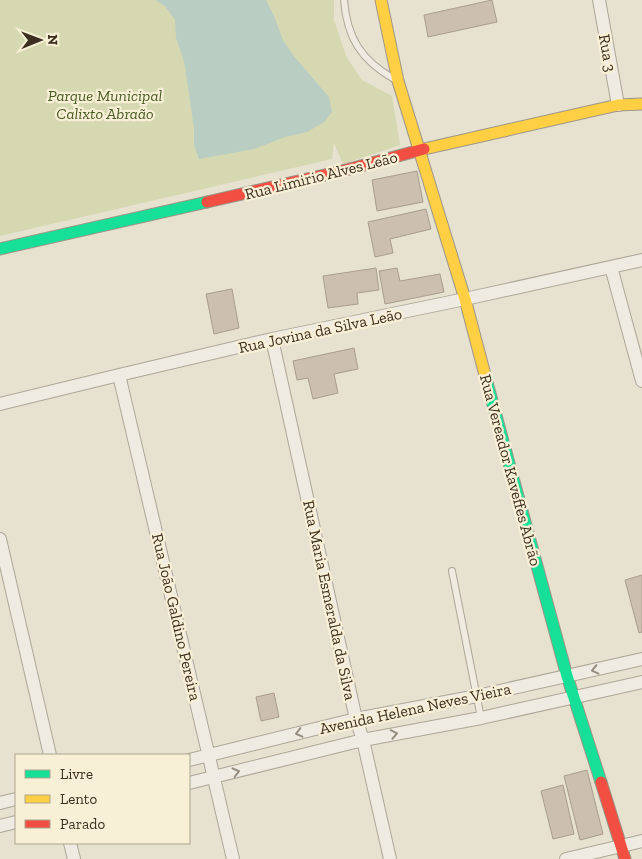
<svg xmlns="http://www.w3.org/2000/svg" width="642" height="859" viewBox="0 0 642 859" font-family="'Zilla Slab',serif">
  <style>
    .green { fill: #d5d8b1 }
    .water { fill: #bacdc3 }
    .building { fill: #cbc0b0; stroke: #a89d8e }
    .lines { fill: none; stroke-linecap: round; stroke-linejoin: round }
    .lane-casing { stroke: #ada698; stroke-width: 8 }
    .street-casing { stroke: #ada698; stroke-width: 14 }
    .fast-casing { stroke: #9c9688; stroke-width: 13 }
    .slow-casing { stroke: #9c9688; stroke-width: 13 }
    .jam-casing { stroke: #9c9688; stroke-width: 13 }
    .lane { stroke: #efebe2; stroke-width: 6 }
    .street { stroke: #efebe2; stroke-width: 12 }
    .fast { stroke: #16e098; stroke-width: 11 }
    .slow { stroke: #ffcf43; stroke-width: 11 }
    .jam { stroke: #f24e42; stroke-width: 11 }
    .oneway { stroke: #968d80 }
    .labels { text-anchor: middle; stroke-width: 4.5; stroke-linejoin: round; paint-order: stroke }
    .street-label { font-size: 16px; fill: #3d2f1f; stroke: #f8f0d6 }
    .park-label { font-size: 16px; font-style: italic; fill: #4a5b24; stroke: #f8f0d6 }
  </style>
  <rect width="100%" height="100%" fill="#e7e2d0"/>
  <path class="green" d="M 0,0 L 334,0 L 334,20 L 347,58 L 362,80 L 392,96 L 400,145 L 343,164 L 334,143 L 332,159 L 0,236 Z"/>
  <path class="water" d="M 155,0 L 266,0 L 274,16 L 283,40 L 293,55 L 329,97 L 332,112 L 324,122 L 307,132 L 285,137 L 254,149 L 199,159 L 194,145 L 194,129 L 188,87 L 184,61 L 176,38 L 175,20 L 165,6 Z"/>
  <path class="building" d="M 492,0 L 497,22 L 428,37 L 424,15 Z
    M 417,171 L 423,202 L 377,211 L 372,180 Z
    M 426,209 L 431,229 L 390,239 L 393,253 L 375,257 L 368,222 Z
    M 376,268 L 379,290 L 357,293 L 358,304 L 328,308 L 323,276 Z
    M 397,268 L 400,281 L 440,274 L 444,292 L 385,304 L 379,271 Z
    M 232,289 L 239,328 L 214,334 L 206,294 Z
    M 354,348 L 358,369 L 334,374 L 338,393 L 313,399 L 308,378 L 297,380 L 293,361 Z
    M 642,575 L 642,632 L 639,633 L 625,580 Z
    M 274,693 L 279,717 L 261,721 L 256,697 Z
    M 587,770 L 603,834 L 580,840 L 564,776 Z
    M 563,785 L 574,834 L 553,839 L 541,791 Z"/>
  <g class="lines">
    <g class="lane-casing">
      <path id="lane" d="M 344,0 C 347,38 361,60 394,79
        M 452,571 L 481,718"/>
    </g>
    <g class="street-casing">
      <path id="street" d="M 599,0 L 618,105
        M 611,267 L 642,381
        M 272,339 L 356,719 L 363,740 L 390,859
        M 119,375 L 233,859
        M 0,404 L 119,375 L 272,339 L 465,299 L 642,260
        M 0,539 L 50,755
        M 189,760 L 356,719 L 477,696 L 642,659
        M 189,783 L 363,740 L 481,718 L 642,682
        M 0,803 L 16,799
        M 0,826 L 16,822
        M 70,843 L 74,859
        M 566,859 L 642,841"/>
    </g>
    <g class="fast-casing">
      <path id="fast" d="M 0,249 L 207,202
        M 485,375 L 567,676 L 601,782"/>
    </g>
    <g class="slow-casing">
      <path id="slow" d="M 381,0 L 398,81 L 465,299 L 485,375
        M 424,149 L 618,105 L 642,104"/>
    </g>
    <g class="jam-casing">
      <path id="jam" d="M 207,202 L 342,171 L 424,149
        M 601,782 L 625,859"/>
    </g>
    <use href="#lane" class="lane"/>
    <use href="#street" class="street"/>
    <use href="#fast" class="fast"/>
    <use href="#slow" class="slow"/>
    <use href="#jam" class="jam"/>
  </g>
  <defs><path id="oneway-chevron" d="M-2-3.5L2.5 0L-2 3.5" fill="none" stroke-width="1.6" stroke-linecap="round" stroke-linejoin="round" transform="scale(1.25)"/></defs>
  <g class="oneway">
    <use href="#oneway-chevron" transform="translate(595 670) rotate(167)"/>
    <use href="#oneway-chevron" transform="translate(299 733) rotate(166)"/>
    <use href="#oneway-chevron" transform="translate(394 734) rotate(-11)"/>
    <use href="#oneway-chevron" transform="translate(236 772) rotate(-14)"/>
  </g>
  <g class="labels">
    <g class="street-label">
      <text transform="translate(608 53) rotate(80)" y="6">Rua 3</text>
      <text transform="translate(321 175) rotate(-14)" y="6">Rua Limirio Alves Leão</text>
      <text transform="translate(320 330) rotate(-12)" y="6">Rua Jovina da Silva Leão</text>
      <text transform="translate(511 470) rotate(75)" y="6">Rua Vereador Kaveffes Abrão</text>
      <text transform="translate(330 600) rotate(78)" y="6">Rua Maria Esmeralda da Silva</text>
      <text transform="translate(177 617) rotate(77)" y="6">Rua João Galdino Pereira</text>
      <text transform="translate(415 708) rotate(-12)" y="6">Avenida Helena Neves Vieira</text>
    </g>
    <g class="park-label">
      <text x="105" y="101">Parque Municipal<tspan x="105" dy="18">Calixto Abraão</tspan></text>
    </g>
  </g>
  <rect x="15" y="754" width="175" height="90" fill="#f8f0d6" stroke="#ada38d"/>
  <rect x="25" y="770" width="25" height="8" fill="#16e098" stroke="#ada38d"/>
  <text x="60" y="779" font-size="15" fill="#3d2f1f">Livre</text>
  <rect x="25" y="795" width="25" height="8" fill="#ffcf43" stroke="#ada38d"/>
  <text x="60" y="804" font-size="15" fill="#3d2f1f">Lento</text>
  <rect x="25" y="820" width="25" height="8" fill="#f24e42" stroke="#ada38d"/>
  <text x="60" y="829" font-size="15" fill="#3d2f1f">Parado</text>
  <g transform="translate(40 40) rotate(89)" stroke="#f8f0d6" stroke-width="4" paint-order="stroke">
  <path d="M0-4L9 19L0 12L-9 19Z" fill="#3d2f1f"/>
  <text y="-8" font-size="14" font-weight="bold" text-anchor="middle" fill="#3d2f1f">N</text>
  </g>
</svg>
